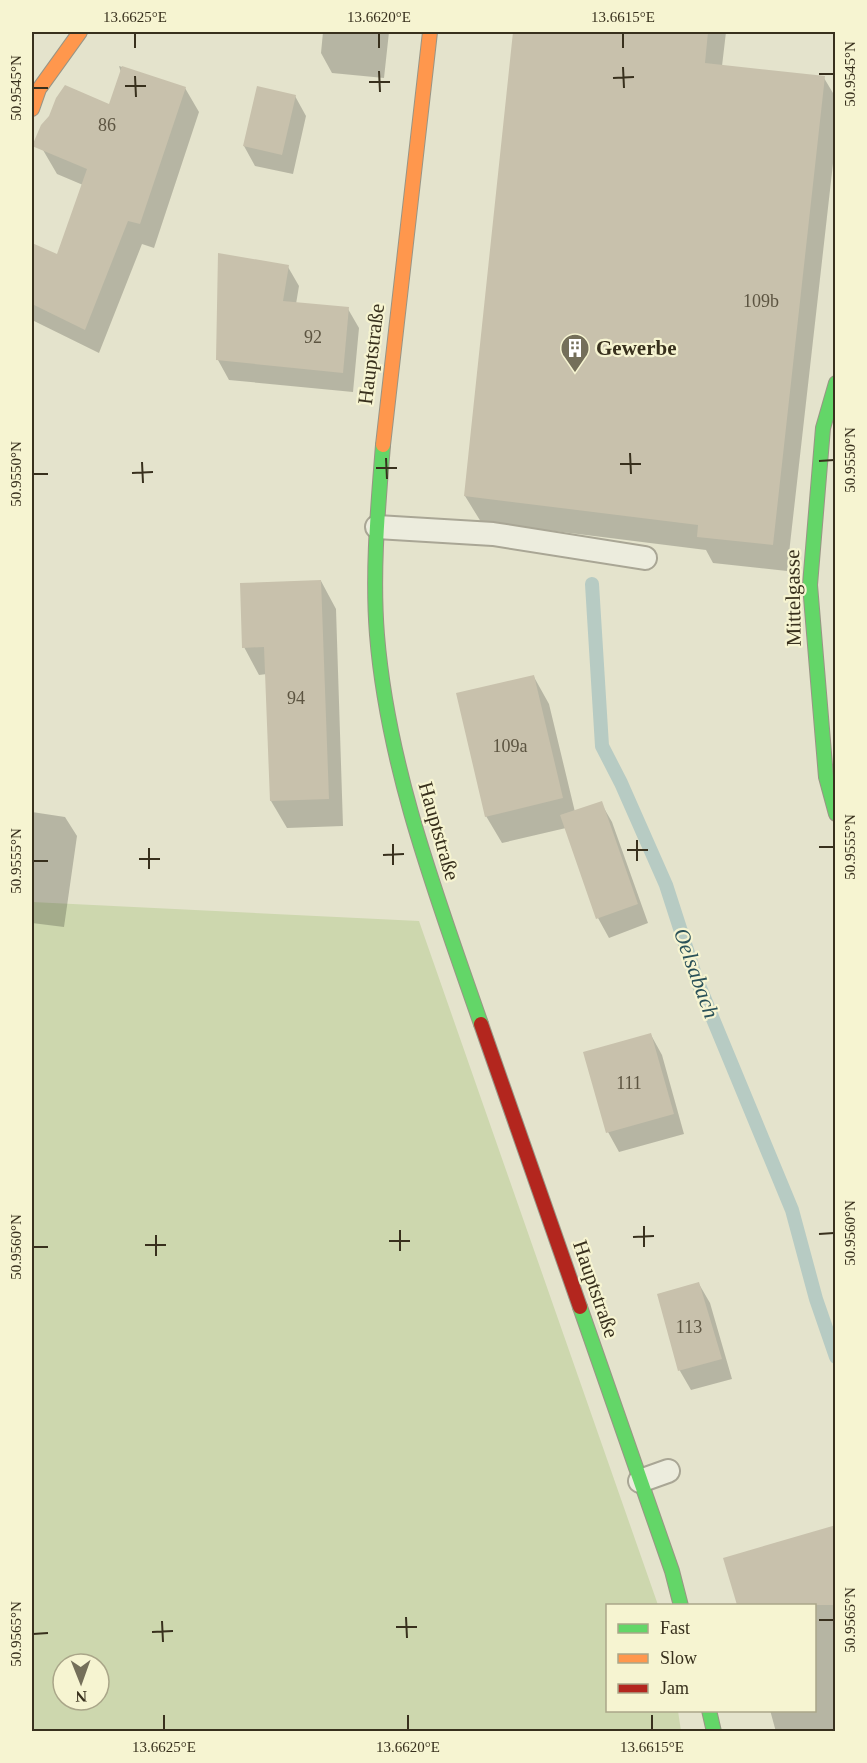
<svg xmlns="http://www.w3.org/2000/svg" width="867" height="1763" viewBox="0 0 867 1763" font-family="Georgia,serif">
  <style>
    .green { fill: #cdd7ae; fill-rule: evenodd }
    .shadow { fill: #0003 }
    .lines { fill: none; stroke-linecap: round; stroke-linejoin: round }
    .stream { stroke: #b7cbc3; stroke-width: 14 }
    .building { fill: #c8c1ac }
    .lane-casing { stroke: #a9a695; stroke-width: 26 }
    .fast-casing { stroke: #999585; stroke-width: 16 }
    .slow-casing { stroke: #999585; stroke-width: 16 }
    .jam-casing { stroke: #999585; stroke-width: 16 }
    .lane { stroke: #ececdd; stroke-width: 22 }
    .fast { stroke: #63d668; stroke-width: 14 }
    .slow { stroke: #ff974d; stroke-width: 14 }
    .jam { stroke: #b3261e; stroke-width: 14 }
    .ticks { fill: none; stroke: #38301d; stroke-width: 2 }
    .labels { text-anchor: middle; stroke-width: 4.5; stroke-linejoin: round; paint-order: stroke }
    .number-label { font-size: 18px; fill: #5c5441 }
    .poi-label { font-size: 21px; font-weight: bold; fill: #38301d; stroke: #f6f4d1; text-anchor: start }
    .street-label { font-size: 21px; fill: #38301d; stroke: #f6f4d1 }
    .water-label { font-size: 22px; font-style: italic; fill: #2b5259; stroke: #f6f4d1 }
    .neatline { fill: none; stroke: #38301d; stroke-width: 2 }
    .ticks-label { font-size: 15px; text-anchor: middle; fill: #38301d }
  </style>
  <rect width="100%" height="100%" fill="#e4e3cc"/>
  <path class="green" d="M 32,902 L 419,921 L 658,1605 L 608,1606 L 608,1710 L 678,1711 L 681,1731 L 32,1731 ZM 63,1664 L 99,1664 L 99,1700 L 63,1700 Z"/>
  <path class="shadow" d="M 323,32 L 389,32 L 384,78 L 332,73 L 321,53 Z
    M 515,32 L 726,32 L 722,66 L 824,78 L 836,98 L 836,137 L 787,571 L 713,563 L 706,550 L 481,522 L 465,496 Z
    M 119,66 L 185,88 L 199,112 L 154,248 L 142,244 L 99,353 L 32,320 L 32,244 L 58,256 L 83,185 L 57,174 L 43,150 L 135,116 Z
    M 295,96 L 306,116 L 293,174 L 255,166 L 244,146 Z
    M 288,267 L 299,286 L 296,304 L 348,309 L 359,328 L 353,392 L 229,380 L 218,360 Z
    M 321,581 L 336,609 L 343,826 L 287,828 L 271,801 L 267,674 L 259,675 L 244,647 Z
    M 534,677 L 549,704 L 575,812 L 601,803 L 612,822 L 648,923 L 609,938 L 598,918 L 566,828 L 502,843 L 486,816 Z
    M 32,812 L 65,817 L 77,836 L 64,927 L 32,923 Z
    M 651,1035 L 662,1055 L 684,1134 L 619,1152 L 608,1132 Z
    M 699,1284 L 710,1303 L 732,1379 L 691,1390 L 680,1371 L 658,1295 Z
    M 836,1532 L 836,1732 L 776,1732 L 770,1710 L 814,1710 L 814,1606 L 739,1606 L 725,1559 Z"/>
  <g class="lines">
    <path class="stream" d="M 592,584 L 602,746 L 621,783 L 666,885 L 696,978 L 792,1210 L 816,1299 L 836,1357"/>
  </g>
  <path class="building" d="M 513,32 L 708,32 L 705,63 L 825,76 L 773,545 L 697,537 L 698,525 L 464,496 Z
    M 122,66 L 186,87 L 140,224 L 128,221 L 85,330 L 32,304 L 32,243 L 57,254 L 87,169 L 32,146 L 41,125 L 49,116 L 56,98 L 65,85 L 109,104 Z
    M 257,86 L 296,95 L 282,155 L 243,146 Z
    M 218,253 L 289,265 L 283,301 L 349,307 L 343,373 L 216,360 Z
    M 321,580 L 329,799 L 270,801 L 264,647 L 242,648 L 240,583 Z
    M 534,675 L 563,798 L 485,817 L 456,693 Z
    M 602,801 L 638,904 L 596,919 L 560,815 Z
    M 651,1033 L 674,1114 L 606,1133 L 583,1052 Z
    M 699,1282 L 722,1359 L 678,1371 L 657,1294 Z
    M 836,1525 L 836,1605 L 737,1605 L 723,1558 Z"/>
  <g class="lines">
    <g class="lane-casing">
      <path id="lane" d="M 377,527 L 493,534 L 645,558
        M 640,1481 L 668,1471"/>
    </g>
    <g class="fast-casing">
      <path id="fast" d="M 836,383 L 823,428 L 810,585 L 826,777 L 836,814
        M 383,445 C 378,508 372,571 377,635 C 388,769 437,897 481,1024
        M 580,1307 L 672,1571 L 681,1606
        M 709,1710 L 714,1732"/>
    </g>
    <g class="slow-casing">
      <path id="slow" d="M 32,109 L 39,89 L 80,32
        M 383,445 L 430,32"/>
    </g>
    <g class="jam-casing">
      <path id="jam" d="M 481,1024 L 580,1307"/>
    </g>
    <use href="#lane" class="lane"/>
    <use href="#fast" class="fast"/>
    <use href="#slow" class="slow"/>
    <use href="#jam" class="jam"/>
  </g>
  <path class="ticks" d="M 135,33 L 135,48M 379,33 L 379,48M 623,33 L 623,48M 623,67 L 624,88M 379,71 L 380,92M 819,74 L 834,74M 135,76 L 136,97M 613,78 L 634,77M 369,82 L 390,82M 125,86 L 146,86M 33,88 L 48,88M 630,453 L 631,474M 386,458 L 387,479M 819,461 L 834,460M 142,462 L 143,483M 620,464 L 641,464M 376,468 L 397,468M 132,473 L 153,472M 33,474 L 48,474M 637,840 L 637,861M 393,844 L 393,865M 819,847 L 834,847M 149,848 L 149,869M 627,850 L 648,850M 383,855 L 404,854M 139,859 L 160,859M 33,861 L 48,861M 644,1226 L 644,1247M 400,1230 L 400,1251M 819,1234 L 834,1233M 156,1235 L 156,1256M 633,1237 L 654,1236M 389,1241 L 410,1241M 145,1245 L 166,1245M 33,1247 L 48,1247M 406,1617 L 407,1638M 819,1620 L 834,1620M 162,1621 L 163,1642M 396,1627 L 417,1627M 152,1632 L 173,1631M 33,1634 L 48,1633M 164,1715 L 164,1730M 408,1715 L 408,1730M 652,1715 L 652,1730"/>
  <defs>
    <g id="building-pin" transform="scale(1.5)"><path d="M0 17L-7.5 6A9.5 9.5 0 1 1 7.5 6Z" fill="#746f5a" stroke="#f6f4d1"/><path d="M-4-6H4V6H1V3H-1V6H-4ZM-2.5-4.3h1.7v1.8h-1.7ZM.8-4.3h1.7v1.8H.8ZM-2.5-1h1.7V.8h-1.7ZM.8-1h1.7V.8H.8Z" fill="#fff"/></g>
  </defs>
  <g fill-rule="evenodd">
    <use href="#building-pin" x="575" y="348"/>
  </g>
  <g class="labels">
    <g class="number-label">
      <text x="107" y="131">86</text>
      <text x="761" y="307">109b</text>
      <text x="313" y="343">92</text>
      <text x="296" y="704">94</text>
      <text x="510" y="752">109a</text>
      <text x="629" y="1089">111</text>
      <text x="689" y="1333">113</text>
    </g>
    <g class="poi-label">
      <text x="596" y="355">Gewerbe</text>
    </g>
    <g class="street-label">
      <text transform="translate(371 354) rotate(-83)" y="7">Hauptstraße</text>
      <text transform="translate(793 598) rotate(-91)" y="7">Mittelgasse</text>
      <text transform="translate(439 831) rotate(74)" y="7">Hauptstraße</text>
      <text transform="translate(596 1289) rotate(71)" y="7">Hauptstraße</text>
    </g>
    <g class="water-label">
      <text transform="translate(697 973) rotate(70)" y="8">Oelsabach</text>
    </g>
  </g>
  <rect width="867" height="1763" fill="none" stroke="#f6f4d1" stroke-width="66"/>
  <rect x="606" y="1604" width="210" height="108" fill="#f6f4d1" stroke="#aaa689" stroke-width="1.5"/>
  <rect x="618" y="1624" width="30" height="9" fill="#63d668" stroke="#aaa689" stroke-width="1.5"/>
  <text x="660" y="1634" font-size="18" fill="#38301d">Fast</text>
  <rect x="618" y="1654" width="30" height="9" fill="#ff974d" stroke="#aaa689" stroke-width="1.5"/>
  <text x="660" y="1664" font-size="18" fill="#38301d">Slow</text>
  <rect x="618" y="1684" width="30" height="9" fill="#b3261e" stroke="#aaa689" stroke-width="1.5"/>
  <text x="660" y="1694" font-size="18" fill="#38301d">Jam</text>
  <g transform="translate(81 1682) rotate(179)"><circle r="28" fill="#f6f4d1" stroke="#aaa689" stroke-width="1.5"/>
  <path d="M0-4.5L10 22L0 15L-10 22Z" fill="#746f5a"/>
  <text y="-9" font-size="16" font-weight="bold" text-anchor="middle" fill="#38301d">N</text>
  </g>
  <rect x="33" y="33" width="801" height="1697" class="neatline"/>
  <g class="ticks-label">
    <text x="135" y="22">13.6625°E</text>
    <text x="379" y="22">13.6620°E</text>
    <text x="623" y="22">13.6615°E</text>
    <text transform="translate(850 74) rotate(-90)" y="5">50.9545°N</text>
    <text transform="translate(16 88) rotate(-90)" y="5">50.9545°N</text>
    <text transform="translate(850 460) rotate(-90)" y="5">50.9550°N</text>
    <text transform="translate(16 474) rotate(-90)" y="5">50.9550°N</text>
    <text transform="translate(850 847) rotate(-90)" y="5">50.9555°N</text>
    <text transform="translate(16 861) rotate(-90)" y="5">50.9555°N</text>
    <text transform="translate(850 1233) rotate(-90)" y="5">50.9560°N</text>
    <text transform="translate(16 1247) rotate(-90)" y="5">50.9560°N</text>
    <text transform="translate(850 1620) rotate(-90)" y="5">50.9565°N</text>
    <text transform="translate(16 1634) rotate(-90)" y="5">50.9565°N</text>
    <text x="164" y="1752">13.6625°E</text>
    <text x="408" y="1752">13.6620°E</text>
    <text x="652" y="1752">13.6615°E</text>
  </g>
</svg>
